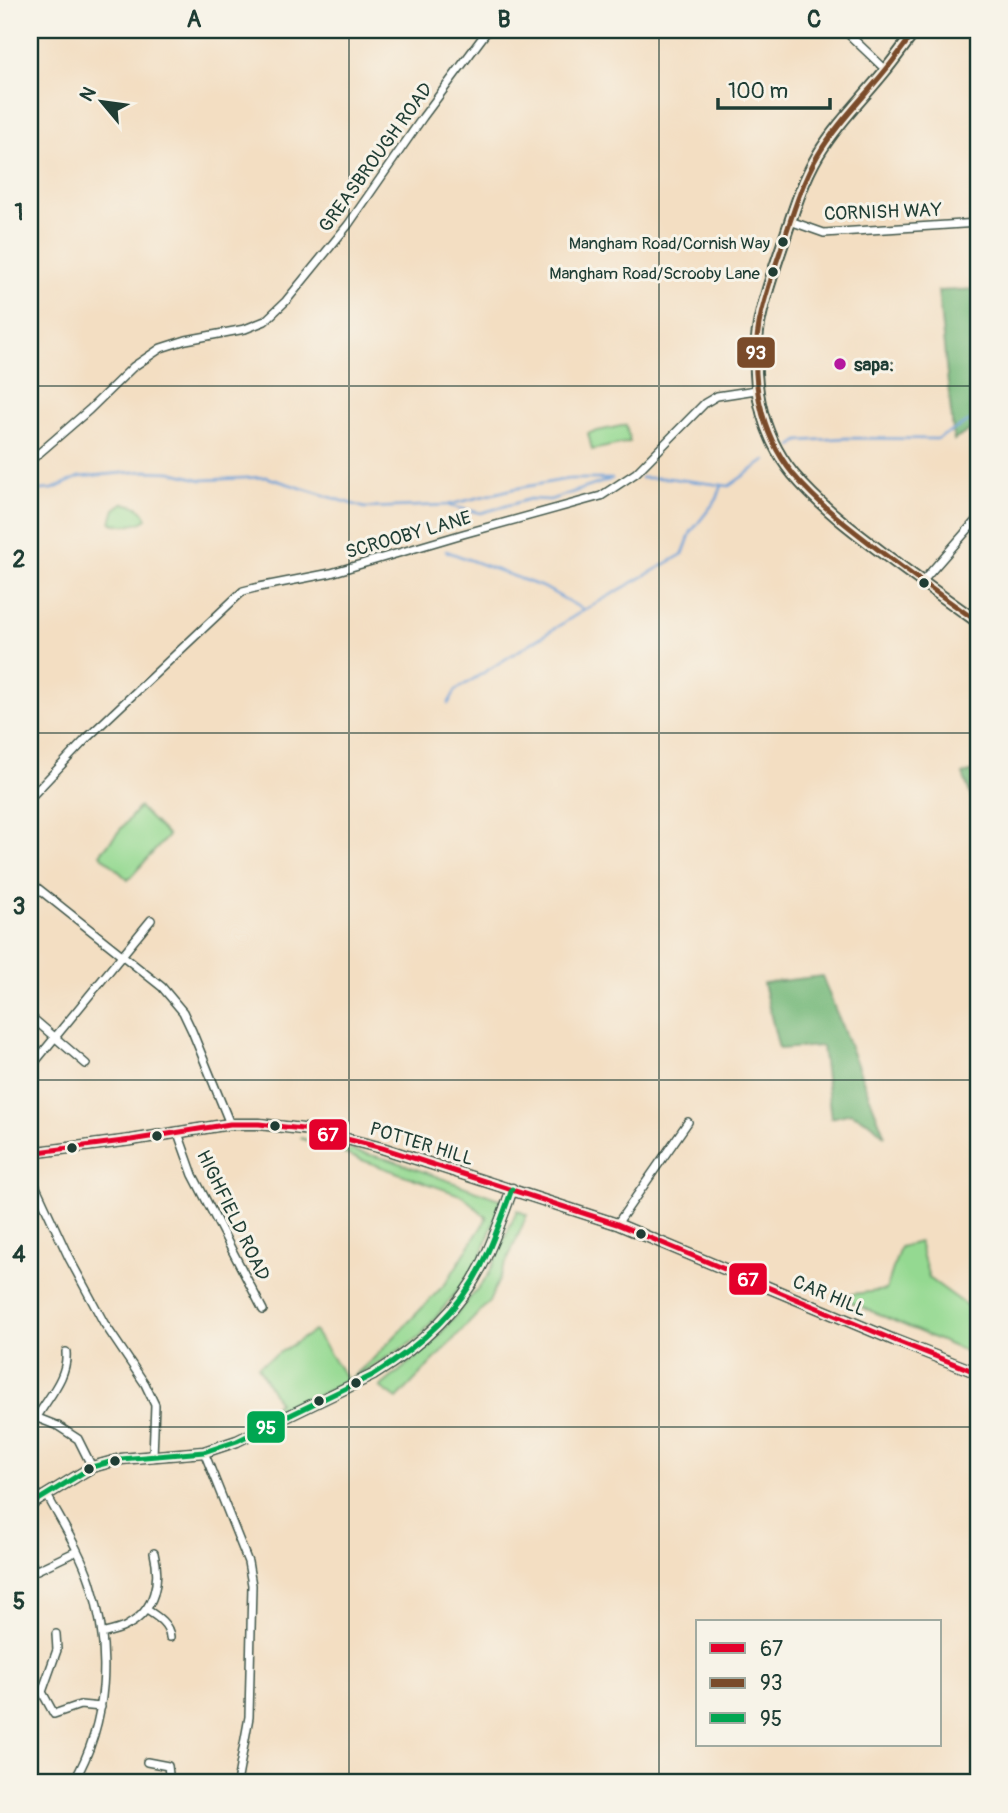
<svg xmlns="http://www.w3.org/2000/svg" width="1008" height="1813" viewBox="0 0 1008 1813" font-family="Pangolin,sans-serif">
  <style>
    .green { fill: #94d991; stroke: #5a8b62; stroke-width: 2 }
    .forest { fill: #77b97b; stroke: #4b7b58; stroke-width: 2 }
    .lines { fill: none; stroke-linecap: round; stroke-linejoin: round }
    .stream { stroke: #6a9ed6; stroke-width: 2.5 }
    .street-casing { stroke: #3f5549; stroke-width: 10 }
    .secondary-casing { stroke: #3f5549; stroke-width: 13 }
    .primary-casing { stroke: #3f5549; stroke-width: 14 }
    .street { stroke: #fff; stroke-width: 7 }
    .secondary { stroke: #fbe5cf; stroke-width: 10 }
    .primary { stroke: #f5bf86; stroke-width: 10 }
    .bus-1-casing { stroke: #f7f3e8; stroke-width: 10 }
    .bus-2-casing { stroke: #f7f3e8; stroke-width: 10 }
    .bus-3-casing { stroke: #f7f3e8; stroke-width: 10 }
    .bus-1 { stroke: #e4002b; stroke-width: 5 }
    .bus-2 { stroke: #7a4b2a; stroke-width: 5 }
    .bus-3 { stroke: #00a651; stroke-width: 5 }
    .grid { fill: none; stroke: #1f3d34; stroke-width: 2; stroke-opacity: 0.55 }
    .bus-dot { fill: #1f3d34; stroke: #f7f3e8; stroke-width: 2.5 }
    .poi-dot { fill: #b5179e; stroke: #f7f3e8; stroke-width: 2.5 }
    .labels { text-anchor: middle; stroke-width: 6; stroke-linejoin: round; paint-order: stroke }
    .bus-label { font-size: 17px; fill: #1f3d34; stroke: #f7f3e8; text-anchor: end }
    .street-label { font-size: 19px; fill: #1f3d34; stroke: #f7f3e8 }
    .poi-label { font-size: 19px; font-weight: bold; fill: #1f3d34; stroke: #f7f3e8; text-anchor: start }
    .line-badge { stroke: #f7f3e8; stroke-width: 2.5 }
    .badge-label { font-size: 19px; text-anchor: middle; font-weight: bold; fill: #fff }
    .neatline { fill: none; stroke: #1f3d34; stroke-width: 2.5 }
    .grid-label { font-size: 23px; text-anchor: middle; font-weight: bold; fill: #1f3d34 }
  </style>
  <rect width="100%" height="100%" fill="#f7f3e8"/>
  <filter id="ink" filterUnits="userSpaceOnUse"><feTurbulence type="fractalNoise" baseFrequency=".0143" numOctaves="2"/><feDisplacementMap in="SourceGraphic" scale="14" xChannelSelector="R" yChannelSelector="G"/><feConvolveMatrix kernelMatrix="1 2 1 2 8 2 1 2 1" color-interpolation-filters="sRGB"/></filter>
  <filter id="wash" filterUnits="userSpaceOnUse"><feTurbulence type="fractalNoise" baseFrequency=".00686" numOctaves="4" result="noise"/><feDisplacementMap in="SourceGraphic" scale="28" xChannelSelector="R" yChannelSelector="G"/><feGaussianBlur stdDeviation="1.57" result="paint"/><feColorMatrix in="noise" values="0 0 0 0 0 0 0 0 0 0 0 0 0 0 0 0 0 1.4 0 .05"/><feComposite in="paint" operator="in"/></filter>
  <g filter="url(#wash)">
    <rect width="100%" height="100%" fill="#f3dec2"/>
    <path class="green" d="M 626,425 L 630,442 L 592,450 L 588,433 Z
      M 123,503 C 135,505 143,507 147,519 C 138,526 121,527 111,522 L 115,509 Z
      M 139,807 L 168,836 L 128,880 L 100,854 Z
      M 300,1138 L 391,1160 L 502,1200 L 477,1267 L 419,1338 L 348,1381 L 258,1424 L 278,1402 L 258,1366 L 314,1331 L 348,1381 L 375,1357 L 446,1283 L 487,1218 L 463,1196 Z
      M 517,1210 L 527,1215 L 489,1302 L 397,1399 L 380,1387 L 431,1345 L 488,1276 Z
      M 919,1242 L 929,1278 L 973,1310 L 978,1306 L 978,1357 L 836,1296 L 886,1290 L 900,1247 Z"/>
    <path class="forest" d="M 978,289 L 978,425 L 954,440 L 938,291 Z
      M 978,770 L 978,816 L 963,774 Z
      M 822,976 L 885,1136 L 871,1123 L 851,1113 L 831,1118 L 822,1046 L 779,1049 L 763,983 Z"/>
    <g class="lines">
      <path class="stream" d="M 792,446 L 799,441 L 846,438 L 937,439 L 978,417
        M 641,478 L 668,478 L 729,486 L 766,460
        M 30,491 L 53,489 L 79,477 L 145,471 L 171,472 L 202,480 L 266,477 L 365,508 L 448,505 L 513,489 L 568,479 L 612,479
        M 450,506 L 481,513 L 530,499 L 550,500 L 609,480
        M 446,551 L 545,588 L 584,610
        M 448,704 L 456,690 L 584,610 L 683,554 L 691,532 L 717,499 L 722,485"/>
    </g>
  </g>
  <g filter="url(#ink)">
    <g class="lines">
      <g class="street-casing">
        <path id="street" d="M 844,30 L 886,70
          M 790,221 L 824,233 L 978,223
          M 30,461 L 89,410 L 133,367 L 161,348 L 186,340 L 245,329 L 265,321 L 286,301 L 348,225 L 423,117 L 488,30
          M 922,582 L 978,518
          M 30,798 L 87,738 L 243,591 L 259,587 L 331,573 L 463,534 L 601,496 L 636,473 L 705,403 L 717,396 L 756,390
          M 30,882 L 162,987 L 183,1012 L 192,1031 L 230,1124
          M 30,1016 L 86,1064
          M 30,1068 L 151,920
          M 178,1133 L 193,1175 L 263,1310
          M 30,1174 L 69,1258 L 104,1323 L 145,1384 L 155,1405 L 153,1456
          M 617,1224 L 688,1122
          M 30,1415 L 58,1426 L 78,1439 L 92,1467
          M 37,1417 C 49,1396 68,1377 66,1352
          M 204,1452 L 248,1562 L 252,1585 L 249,1717 L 237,1783
          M 47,1495 C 62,1523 80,1551 90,1581 C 112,1649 109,1721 73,1783
          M 30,1560 L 35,1571 L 77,1551
          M 147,1610 C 158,1617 169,1624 170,1637
          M 56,1634 L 57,1650 L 42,1692 L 54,1714 L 80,1705 L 101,1707
          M 102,1634 C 110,1631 121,1630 128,1625 C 155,1610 161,1581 154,1553
          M 147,1762 L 168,1766 L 170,1783"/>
      </g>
      <g class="secondary-casing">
        <path id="secondary" d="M 30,1153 L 131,1140 L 230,1124 L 259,1124 L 311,1130 L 382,1148 L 617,1224 L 894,1340 L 978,1373
          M 30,1505 L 92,1467 L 121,1459 L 204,1452 L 237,1441 L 373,1375 C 417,1348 458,1312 482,1265 C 494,1240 503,1215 512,1189"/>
      </g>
      <g class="primary-casing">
        <path id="primary" d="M 916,30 C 905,44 895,59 884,72 C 862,99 836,125 818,155 C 802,182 793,213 783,243 C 774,270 764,297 759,324 C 750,377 759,432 793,474 C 819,505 852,530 884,554 C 915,577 947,600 978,622"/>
      </g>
      <use href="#street" class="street"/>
      <use href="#secondary" class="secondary"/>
      <use href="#primary" class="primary"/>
      <g class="bus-1-casing">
        <path id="bus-1" d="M 30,1153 L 131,1140 L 230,1124 L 259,1124 L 311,1130 L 382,1148 L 617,1224 L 894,1340 L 978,1373"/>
      </g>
      <g class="bus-2-casing">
        <path id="bus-2" d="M 916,30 C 905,44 895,59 884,72 C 862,99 836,125 818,155 C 802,182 793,213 783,243 C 774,270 764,297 759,324 C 750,377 759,432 793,474 C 819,505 852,530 884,554 C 915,577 947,600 978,622"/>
      </g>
      <g class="bus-3-casing">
        <path id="bus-3" d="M 30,1505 L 92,1467 L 121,1459 L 204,1452 L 237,1441 L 373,1375 C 417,1348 458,1312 482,1265 C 494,1240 503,1215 512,1189"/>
      </g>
      <use href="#bus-1" class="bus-1"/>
      <use href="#bus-2" class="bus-2"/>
      <use href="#bus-3" class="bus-3"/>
    </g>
  </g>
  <path class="grid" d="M 349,30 L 349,1783M 659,30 L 659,1783M 30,386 L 978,386M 30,733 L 978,733M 30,1080 L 978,1080M 30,1427 L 978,1427"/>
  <g class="bus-dot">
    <circle cx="783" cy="242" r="6"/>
    <circle cx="773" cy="272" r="6"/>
    <circle cx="924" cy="583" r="6"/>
    <circle cx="275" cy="1126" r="6"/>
    <circle cx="157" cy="1136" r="6"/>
    <circle cx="72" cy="1148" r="6"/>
    <circle cx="641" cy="1234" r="6"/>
    <circle cx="356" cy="1383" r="6"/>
    <circle cx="319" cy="1401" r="6"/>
    <circle cx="115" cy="1461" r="6"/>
    <circle cx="89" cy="1469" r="6"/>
  </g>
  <circle class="poi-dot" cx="840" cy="364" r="7"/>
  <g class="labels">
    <g class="bus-label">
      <text x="770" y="249">Mangham Road/Cornish Way</text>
      <text x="760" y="279">Mangham Road/Scrooby Lane</text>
    </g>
    <g class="street-label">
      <text transform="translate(375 157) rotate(-54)" y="7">GREASBROUGH ROAD</text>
      <text transform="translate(883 211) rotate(-2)" y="7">CORNISH WAY</text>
      <text transform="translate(408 534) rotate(-16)" y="7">SCROOBY LANE</text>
      <text transform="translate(422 1143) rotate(17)" y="7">POTTER HILL</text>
      <text transform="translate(234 1215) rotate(64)" y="7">HIGHFIELD ROAD</text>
      <text transform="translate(830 1295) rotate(23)" y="7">CAR HILL</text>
    </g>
    <g class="poi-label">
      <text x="854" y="371">sapa:</text>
    </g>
  </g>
  <g class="line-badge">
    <rect x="736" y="336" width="40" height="33" rx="7" fill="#7a4b2a"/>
    <rect x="308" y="1118" width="40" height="33" rx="7" fill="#e4002b"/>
    <rect x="728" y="1262" width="40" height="34" rx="7" fill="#e4002b"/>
    <rect x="246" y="1410" width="40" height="34" rx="7" fill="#00a651"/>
  </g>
  <g class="badge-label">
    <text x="756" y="359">93</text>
    <text x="328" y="1141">67</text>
    <text x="748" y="1286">67</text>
    <text x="266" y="1434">95</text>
  </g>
  <rect width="1008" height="1813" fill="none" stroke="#f7f3e8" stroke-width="77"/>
  <rect x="696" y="1620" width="245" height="126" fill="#f7f3e8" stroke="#a1aaa0" stroke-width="2"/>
  <rect x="710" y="1643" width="35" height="10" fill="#e4002b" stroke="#a1aaa0" stroke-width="2"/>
  <text x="760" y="1656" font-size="21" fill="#1f3d34">67</text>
  <rect x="710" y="1678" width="35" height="10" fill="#7a4b2a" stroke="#a1aaa0" stroke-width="2"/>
  <text x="760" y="1690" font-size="21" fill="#1f3d34">93</text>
  <rect x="710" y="1713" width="35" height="10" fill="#00a651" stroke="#a1aaa0" stroke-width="2"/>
  <text x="760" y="1726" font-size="21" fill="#1f3d34">95</text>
  <g transform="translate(102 102) rotate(299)" stroke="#f7f3e8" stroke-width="5" paint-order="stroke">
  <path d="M0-5L12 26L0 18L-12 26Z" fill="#1f3d34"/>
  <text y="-10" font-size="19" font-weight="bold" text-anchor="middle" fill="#1f3d34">N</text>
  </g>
  <path d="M718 98v10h112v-10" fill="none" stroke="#1f3d34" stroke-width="3.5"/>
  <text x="728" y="98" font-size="21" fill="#1f3d34" stroke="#f7f3e8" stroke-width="5" paint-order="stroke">100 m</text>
  <rect x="38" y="38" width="932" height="1736" class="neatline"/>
  <g class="grid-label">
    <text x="194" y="27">A</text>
    <text x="504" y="27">B</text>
    <text x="814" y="27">C</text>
    <text x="19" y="220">1</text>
    <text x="19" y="567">2</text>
    <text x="19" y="914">3</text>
    <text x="19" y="1262">4</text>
    <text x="19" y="1609">5</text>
  </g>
</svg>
